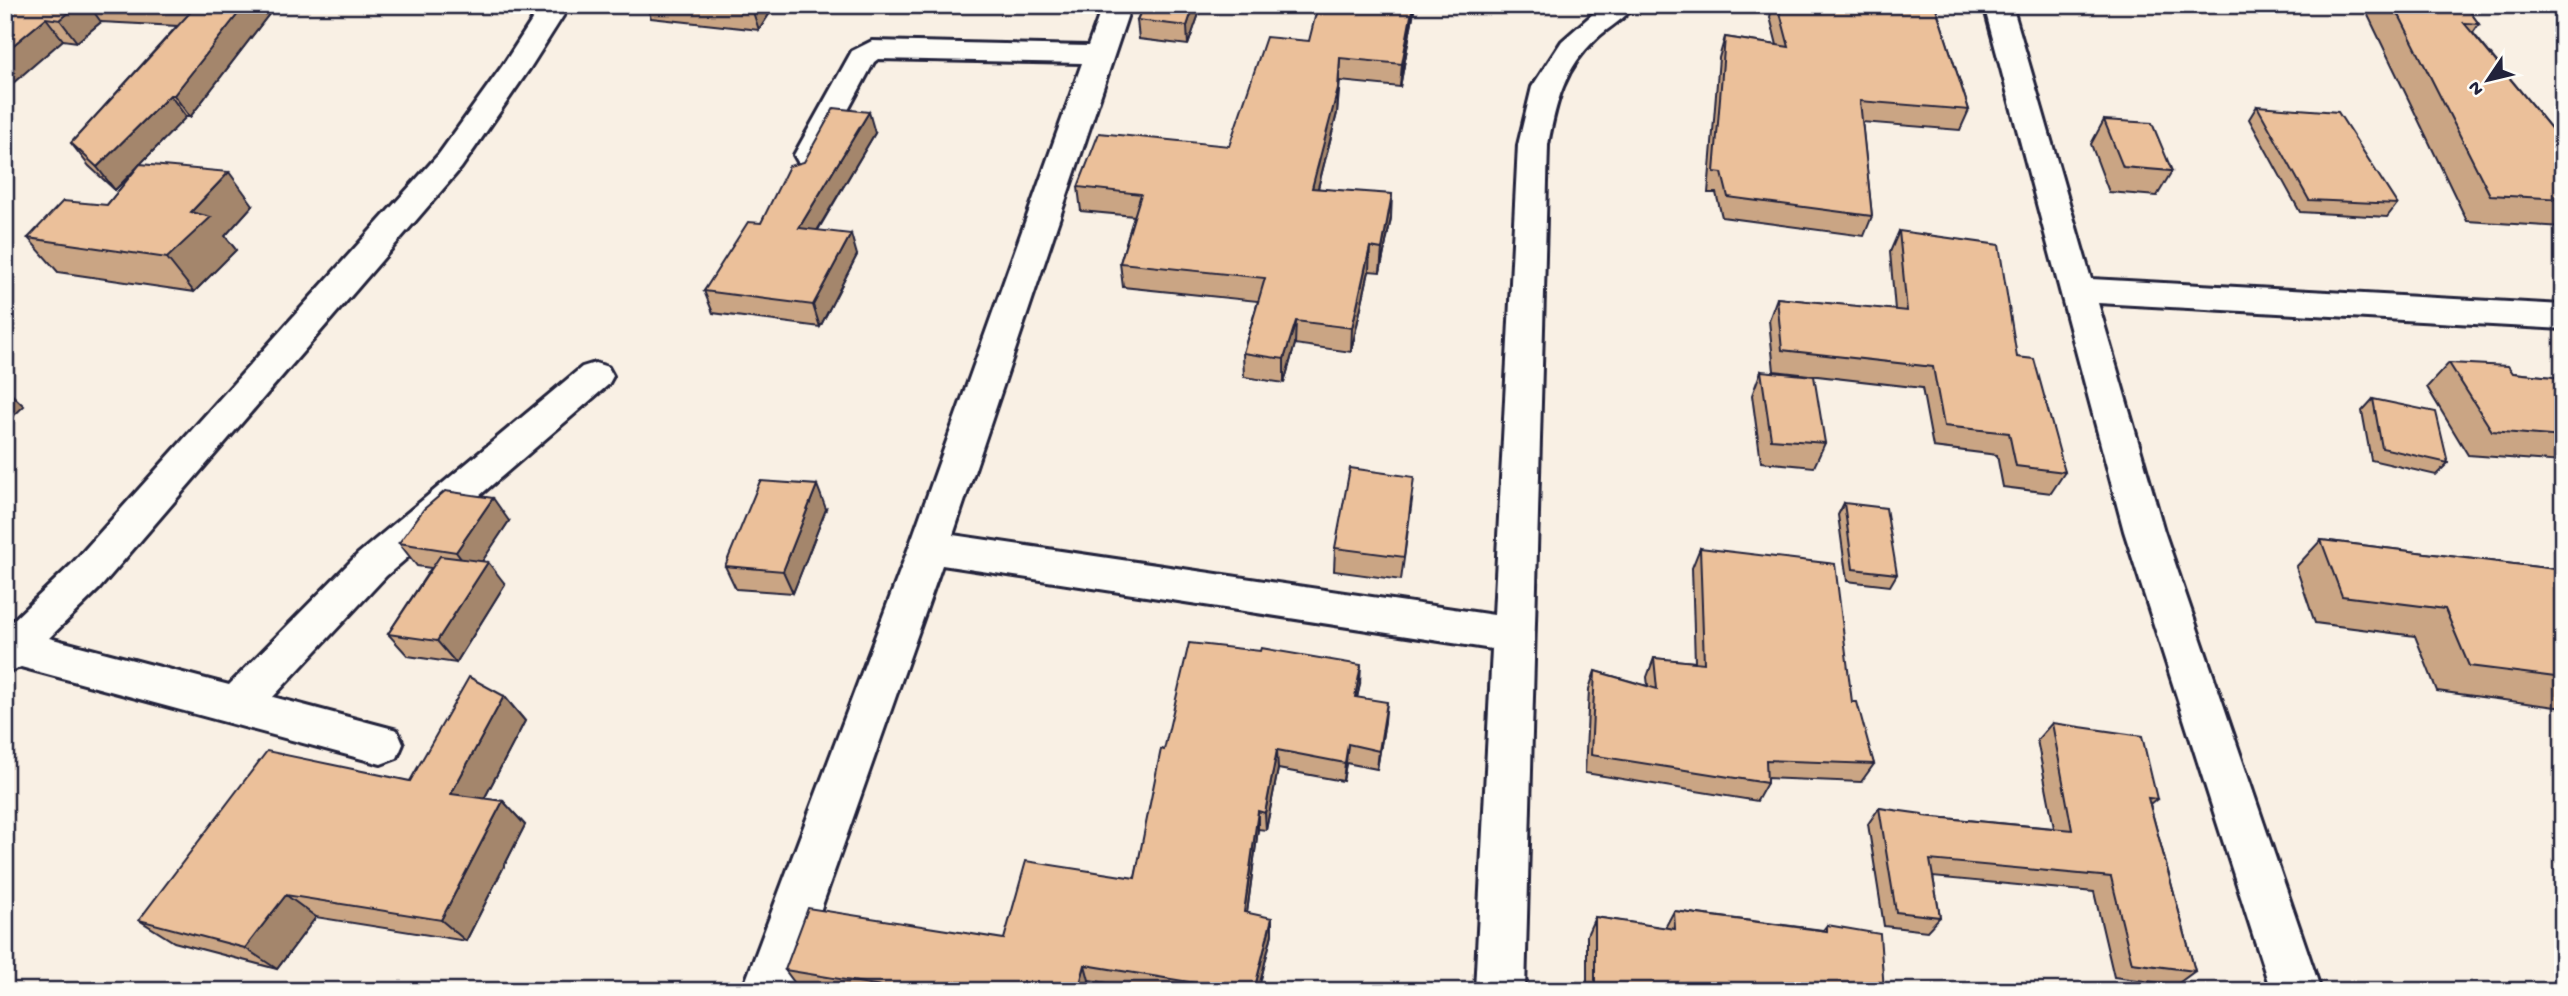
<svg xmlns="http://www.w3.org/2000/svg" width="2568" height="996" viewBox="0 0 2568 996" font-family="'Gochi Hand',sans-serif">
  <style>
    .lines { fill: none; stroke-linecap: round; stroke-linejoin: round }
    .minor-casing { stroke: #22223b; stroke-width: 6 }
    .minor { fill: #fdfcf7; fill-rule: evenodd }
    .wall { fill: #caa584; stroke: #22223b; stroke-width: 2 }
    .shaded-wall { fill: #a4866c; stroke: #22223b; stroke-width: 2 }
    .building { fill: #ebc09a; stroke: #22223b; stroke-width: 2 }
  </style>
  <rect width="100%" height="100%" fill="#f9f0e4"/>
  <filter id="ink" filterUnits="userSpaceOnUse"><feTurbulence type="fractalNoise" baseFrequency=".0143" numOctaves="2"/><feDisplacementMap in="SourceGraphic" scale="14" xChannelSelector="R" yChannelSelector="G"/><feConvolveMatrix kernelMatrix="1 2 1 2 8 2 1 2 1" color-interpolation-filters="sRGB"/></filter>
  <g filter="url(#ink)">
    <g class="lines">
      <g class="minor-casing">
        <path id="minor" d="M 542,5 L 570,5 L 530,68 L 461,168 L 99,589 L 49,638 L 229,685 L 358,554 L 582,367 L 595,363 L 608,367 L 613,376 L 608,385 L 386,576 L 273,697 L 397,730 L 403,744 L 397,758 L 381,764 L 21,667 L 5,673 L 5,628 L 71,565 L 439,154 L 503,65 Z
          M 1103,5 L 1131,5 L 953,535 L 1494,615 L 1518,145 L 1532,87 L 1562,41 L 1603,5 L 1635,5 C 1626,18 1609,27 1597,38 C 1564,68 1556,102 1548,145 L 1525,991 L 1475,991 L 1492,649 L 942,565 L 792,991 L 742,991 L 909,547 L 1082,63 L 878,59 L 874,62 L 820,162 L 809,165 L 798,162 L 794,155 L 852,51 L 872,41 L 1088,46 Z
          M 1984,5 L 2012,5 L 2091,279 L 2563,305 L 2563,329 L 2098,303 L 2164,531 L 2321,991 L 2271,991 L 2124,531 Z"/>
      </g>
      <use href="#minor" class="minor"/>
    </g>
    <path class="wall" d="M 5,5 L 276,5 L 190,117 L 186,117 L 140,164 L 253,205 L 225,236 L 236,250 L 194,292 L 58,272 L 28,238 L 107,205 L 140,165 L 115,190 L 89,166 L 71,143 L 177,26 L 101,22 L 77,42 L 63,40 Z
      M 646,5 L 775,5 L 759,30 L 651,18 Z
      M 1144,5 L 1202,5 L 1188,45 L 1139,39 L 1137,20 Z
      M 1415,5 L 1400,87 L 1340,81 L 1337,113 L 1318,188 L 1391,218 L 1380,272 L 1369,271 L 1351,352 L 1295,344 L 1284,383 L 1244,377 L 1243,353 L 1258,301 L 1123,287 L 1120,263 L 1134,216 L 1081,211 L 1078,187 L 1229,146 L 1309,41 Z
      M 1773,5 L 1935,5 L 1969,110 L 1960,130 L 1862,122 L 1872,216 L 1864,236 L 1722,217 L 1716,193 L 1708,193 L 1719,58 L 1725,37 L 1777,45 L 1770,17 Z
      M 2363,5 L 2465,5 L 2479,24 L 2473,33 L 2563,143 L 2563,227 L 2467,221 Z
      M 2257,106 L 2397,204 L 2387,217 L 2300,212 L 2249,119 Z
      M 2104,120 L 2172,171 L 2157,196 L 2109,192 L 2091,144 Z
      M 875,133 L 818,230 L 857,255 L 820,327 L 713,313 L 704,291 L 761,223 L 804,162 Z
      M 1899,231 L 2017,357 L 2065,472 L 2051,493 L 2003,487 L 1997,455 L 1933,447 L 1922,388 L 1774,371 L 1769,320 L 1777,298 L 1895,310 L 1890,252 Z
      M 2449,363 L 2513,373 L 2563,378 L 2563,462 L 2468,455 L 2427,387 Z
      M 1761,371 L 1825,443 L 1814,467 L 1761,462 L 1752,395 Z
      M 2373,399 L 2448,463 L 2436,475 L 2371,460 L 2362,411 Z
      M 1412,500 L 1401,580 L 1334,571 L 1335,548 Z
      M 1844,503 L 1897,574 L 1890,586 L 1847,581 L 1838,515 Z
      M 826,509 L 793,593 L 736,589 L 725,566 Z
      M 509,521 L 482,561 L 505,584 L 456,663 L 408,656 L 388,634 L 431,568 L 417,566 L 399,543 Z
      M 2321,540 L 2563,570 L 2563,708 L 2437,691 L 2415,636 L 2315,623 L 2296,567 Z
      M 1700,548 L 1852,702 L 1874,764 L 1861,782 L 1767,778 L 1767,783 L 1757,801 L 1585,773 L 1589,689 L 1595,671 L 1648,686 L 1647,677 L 1654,658 L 1695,662 L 1692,568 Z
      M 1360,684 L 1357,697 L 1385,721 L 1377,769 L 1346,763 L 1343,781 L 1278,769 L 1266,830 L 1258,829 L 1247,912 L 1272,934 L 1258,991 L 1154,991 L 1089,980 L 1087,991 L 828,991 L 797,986 L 785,970 L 1004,939 L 1135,878 L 1164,750 Z
      M 504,696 L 525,721 L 484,799 L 503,801 L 525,825 L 466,941 L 316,917 L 277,969 L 174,942 L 139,920 L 410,781 Z
      M 2052,723 L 2157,799 L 2150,805 L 2195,971 L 2176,985 L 2114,977 L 2094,892 L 1933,877 L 1940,917 L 1927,931 L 1884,926 L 1868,824 L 1879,808 L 1923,816 L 2054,828 L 2037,740 Z
      M 1674,911 L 1823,930 L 1827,925 L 1884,991 L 1587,991 L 1587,935 L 1595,917 L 1665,928 Z"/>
    <path class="shaded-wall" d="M 78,5 L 89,5 L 101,22 L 77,42 L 60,20 Z
      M 245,5 L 276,5 L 190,117 L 174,95 Z
      M 755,5 L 775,5 L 759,30 L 752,9 Z
      M 1194,5 L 1202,5 L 1188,45 L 1187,26 Z
      M 1413,5 L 1415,5 L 1400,87 L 1402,64 Z
      M 46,18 L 63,40 L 5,90 L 5,52 Z
      M 1340,58 L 1337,113 L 1312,211 L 1312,188 Z
      M 170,95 L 186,117 L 115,190 L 97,167 Z
      M 869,112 L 875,133 L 806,249 L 799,228 Z
      M 229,172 L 253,205 L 225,236 L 236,250 L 194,292 L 167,258 L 191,212 Z
      M 1392,194 L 1391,218 L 1380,272 L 1382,249 Z
      M 851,234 L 857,255 L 820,327 L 813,305 Z
      M 1370,247 L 1369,271 L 1351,352 L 1352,328 Z
      M 1296,321 L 1295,344 L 1284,383 L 1284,359 Z
      M 5,388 L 24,406 L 5,424 Z
      M 817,485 L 826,509 L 793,593 L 783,571 Z
      M 493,498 L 509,521 L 473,575 L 456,552 Z
      M 488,562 L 505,584 L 456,663 L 437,641 Z
      M 1361,665 L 1360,684 L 1353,716 L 1355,697 Z
      M 504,696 L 525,721 L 474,818 L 451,794 Z
      M 1387,702 L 1385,721 L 1377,769 L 1379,751 Z
      M 1348,744 L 1346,763 L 1343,781 L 1345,763 Z
      M 1277,750 L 1278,769 L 1266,830 L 1265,813 Z
      M 503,801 L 525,825 L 466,941 L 441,920 Z
      M 1258,811 L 1258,829 L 1245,928 L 1244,912 Z
      M 286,895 L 316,917 L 277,969 L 245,948 Z
      M 1272,918 L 1272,934 L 1258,991 L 1254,991 Z
      M 1085,965 L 1089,980 L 1087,991 L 1078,991 Z"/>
    <path class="building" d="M 5,5 L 78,5 L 60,20 L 46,18 L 5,52 Z
      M 186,5 L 245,5 L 174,95 L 170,95 L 97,167 L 71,143 L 196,6 Z
      M 716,5 L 755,5 L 752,9 Z
      M 1144,5 L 1194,5 L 1187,26 L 1137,20 Z
      M 1318,5 L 1413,5 L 1402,64 L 1340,58 L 1338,89 L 1312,188 L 1392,194 L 1382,249 L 1370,247 L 1352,328 L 1296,321 L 1284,359 L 1243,353 L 1265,278 L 1120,263 L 1141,194 L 1078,187 L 1099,133 L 1229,146 L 1266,37 L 1309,41 Z
      M 1778,5 L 1935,5 L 1969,110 L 1860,101 L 1872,216 L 1728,197 L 1722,173 L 1714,172 L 1725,37 L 1789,47 Z
      M 2394,5 L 2465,5 L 2479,24 L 2464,23 L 2563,143 L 2563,199 L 2490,195 Z
      M 2257,106 L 2338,112 L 2397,204 L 2309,200 Z
      M 834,108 L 869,112 L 799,228 L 851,234 L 813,305 L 704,291 L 748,222 L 761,223 L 789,166 L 804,162 Z
      M 2104,120 L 2152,123 L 2172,171 L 2123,167 Z
      M 140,164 L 229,172 L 191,212 L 211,217 L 167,258 L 28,238 L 63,201 L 107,205 Z
      M 1899,231 L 1999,245 L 2017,357 L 2034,359 L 2065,472 L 2016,466 L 2009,433 L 1944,426 L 1933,367 L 1782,350 L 1777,298 L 1907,311 Z
      M 2449,363 L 2508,366 L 2513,373 L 2563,378 L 2563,437 L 2492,431 Z
      M 1761,371 L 1814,376 L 1825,443 L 1771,439 Z
      M 2373,399 L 2436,412 L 2448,463 L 2382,448 Z
      M 1350,468 L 1414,477 L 1404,557 L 1335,548 Z
      M 760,481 L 817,485 L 783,571 L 725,566 Z
      M 445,491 L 493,498 L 456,552 L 399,543 L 424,509 Z
      M 1844,503 L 1886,508 L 1897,574 L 1853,569 Z
      M 2321,540 L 2563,570 L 2563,678 L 2469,666 L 2445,609 L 2342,596 Z
      M 1700,548 L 1835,564 L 1852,702 L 1857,702 L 1874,764 L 1766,760 L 1767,783 L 1591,755 L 1595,671 L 1657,689 L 1654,658 L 1704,663 Z
      M 440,556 L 488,562 L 437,641 L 388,634 Z
      M 1189,643 L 1260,651 L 1261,648 L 1361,665 L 1355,697 L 1387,702 L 1379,751 L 1348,744 L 1345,763 L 1277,750 L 1265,813 L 1258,811 L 1244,912 L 1272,918 L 1254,991 L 1244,991 L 1085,965 L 1078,991 L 912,991 L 785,970 L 808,908 L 1004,939 L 1026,861 L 1135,878 L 1161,749 L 1164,750 Z
      M 469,677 L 504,696 L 451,794 L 503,801 L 441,920 L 286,895 L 245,948 L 139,920 L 267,751 L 410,781 Z
      M 2052,723 L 2142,736 L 2157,799 L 2148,798 L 2195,971 L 2132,963 L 2111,877 L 1930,860 L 1940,917 L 1896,912 L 1879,808 L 1922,814 L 1923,816 L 2072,830 Z
      M 1674,911 L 1827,931 L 1827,925 L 1880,934 L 1884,991 L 1595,991 L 1595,917 L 1675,929 Z"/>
  </g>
  <rect width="2568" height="996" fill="none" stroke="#fdfcf7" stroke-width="28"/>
  <rect x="14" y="14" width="2540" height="968" fill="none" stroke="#22223b" stroke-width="2.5" filter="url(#ink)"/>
  <g transform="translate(2488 80) rotate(235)" stroke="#fdfcf7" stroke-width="5" paint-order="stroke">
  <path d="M0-5L12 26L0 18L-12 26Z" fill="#22223b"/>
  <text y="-10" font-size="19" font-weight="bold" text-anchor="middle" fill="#22223b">N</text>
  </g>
</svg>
